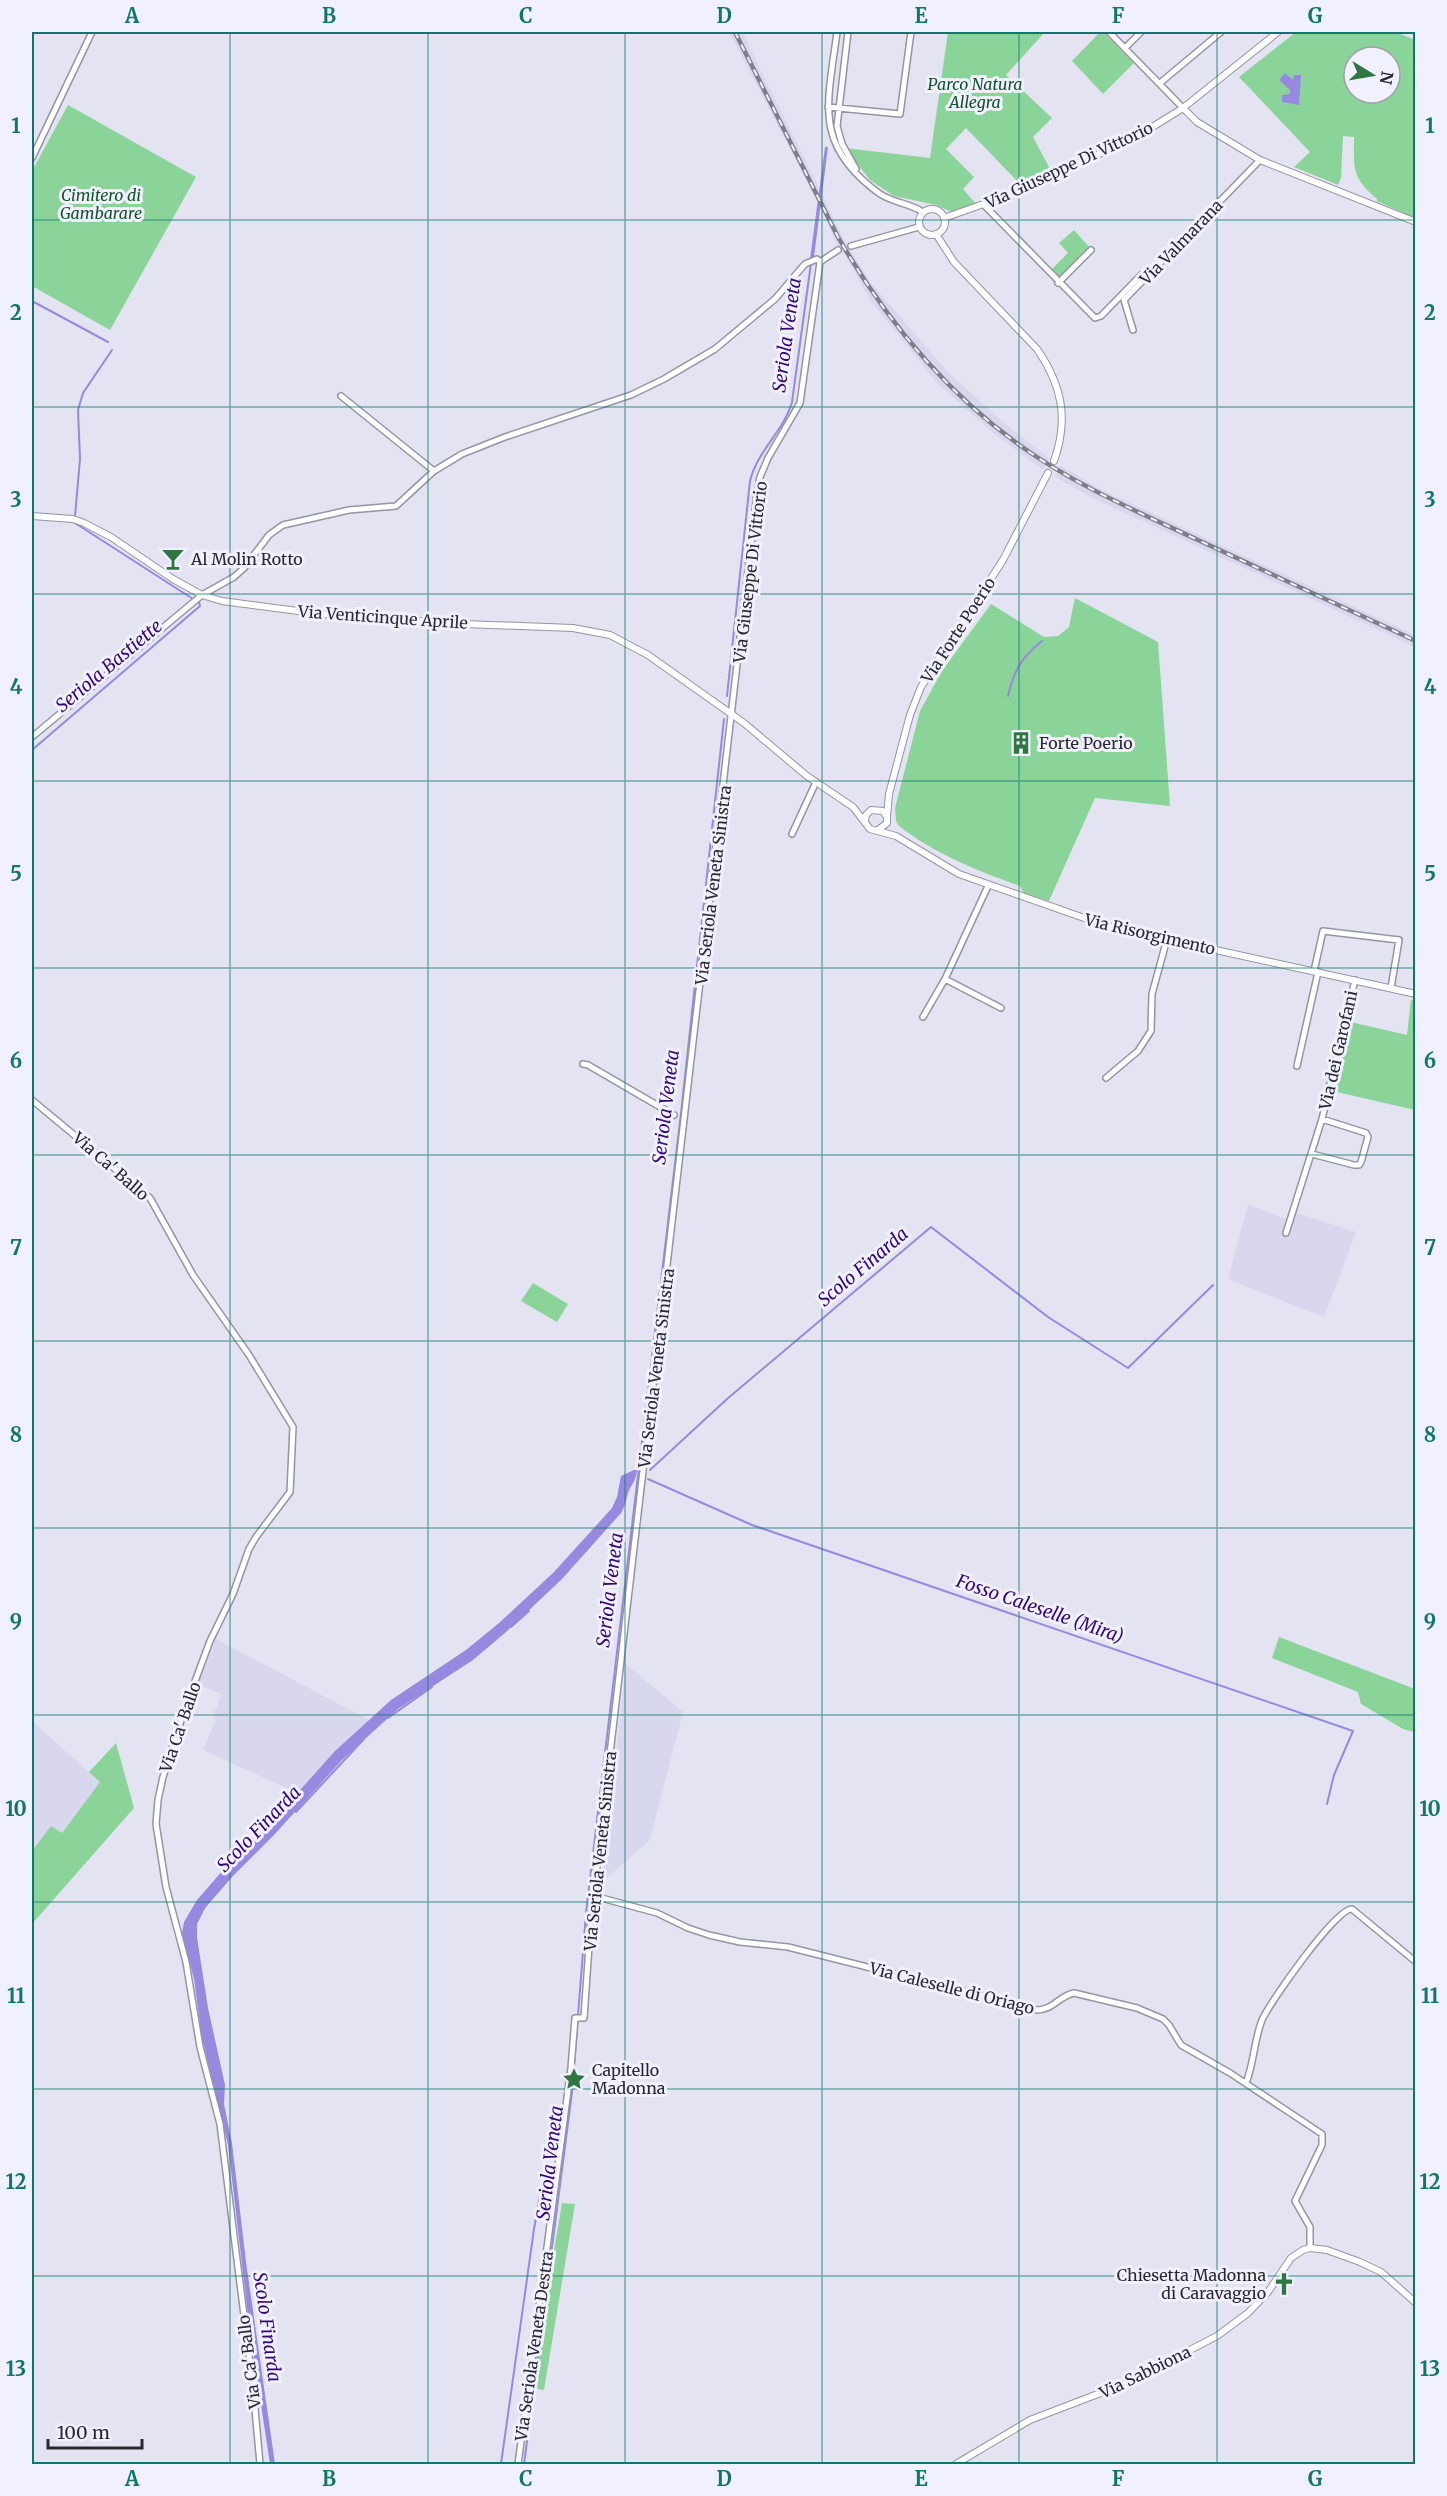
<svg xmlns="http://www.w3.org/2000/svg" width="1447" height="2496" viewBox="0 0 1447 2496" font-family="Merriweather,serif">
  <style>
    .built { fill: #d9d7ed }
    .green { fill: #8ad499; fill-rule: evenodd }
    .water { fill: #9788e0 }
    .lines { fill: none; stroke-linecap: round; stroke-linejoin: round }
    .stream { stroke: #9788e0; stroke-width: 2 }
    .minor-casing { stroke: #9594a2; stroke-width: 8 }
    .tertiary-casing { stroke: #9594a2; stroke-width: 8 }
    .minor { stroke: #fff; stroke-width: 5 }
    .tertiary { stroke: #fff; stroke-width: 6 }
    .rail-casing { stroke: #7f7e88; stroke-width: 4.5 }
    .rail { stroke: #f1f0ff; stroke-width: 2; stroke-dasharray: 7; stroke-linecap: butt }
    .grid { fill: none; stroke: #0f766e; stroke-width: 1.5; stroke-opacity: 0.55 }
    .labels { text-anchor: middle; stroke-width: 6; stroke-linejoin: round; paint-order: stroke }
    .park-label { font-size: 16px; font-style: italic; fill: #155329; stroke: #f1f0ff }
    .street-label { font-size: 16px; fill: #29282e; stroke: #f1f0ff }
    .poi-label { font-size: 16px; fill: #29282e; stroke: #f1f0ff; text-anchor: start }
    .water-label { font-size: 18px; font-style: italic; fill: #320974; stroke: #f1f0ff }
    .neatline { fill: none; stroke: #0f766e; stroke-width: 2 }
    .grid-label { font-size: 20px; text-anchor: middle; font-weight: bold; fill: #0f766e }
  </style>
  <rect width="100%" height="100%" fill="#e4e3f2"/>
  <path class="built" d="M 729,32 L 742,32 L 846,243 L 871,283 L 947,371 L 1003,422 L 1049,458 L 1043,470 L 993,433 L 936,382 L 870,300 L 844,253 L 840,253 L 824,214 Z
    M 1060,465 L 1102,490 L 1415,635 L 1415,647 L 1095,499 L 1055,477 Z
    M 1248,1204 L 1287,1220 L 1294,1212 L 1356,1232 L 1324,1317 L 1228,1279 Z
    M 216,1639 L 369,1720 L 335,1751 L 297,1793 L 203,1750 L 215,1722 L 213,1712 L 218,1705 L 221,1694 L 198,1685 Z
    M 626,1664 L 683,1712 L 650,1840 L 603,1881 Z
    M 32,1721 L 100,1782 L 61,1834 L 51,1827 L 32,1851 Z"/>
  <path class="green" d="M 948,32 L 1045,32 L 1006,75 L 1052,118 L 1033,137 L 1050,169 L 1019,183 L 966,128 L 946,149 L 974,177 L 963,189 L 976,204 L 952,212 L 936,205 L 894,196 L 870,180 L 845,148 L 930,158 Z
    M 1100,32 L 1103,32 L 1134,63 L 1103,94 L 1072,61 Z
    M 1296,32 L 1396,32 L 1415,40 L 1415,218 L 1377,201 L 1377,199 C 1351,177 1354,168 1354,137 L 1343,136 L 1341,178 L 1338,185 L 1294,167 L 1310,152 L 1239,77 ZM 1354,57 L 1390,57 L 1390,93 L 1354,93 Z
    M 68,105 L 196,177 L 110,330 L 32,286 L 32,171 Z
    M 1074,230 L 1090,248 L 1060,277 L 1052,269 L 1068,253 L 1059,243 Z
    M 1075,598 L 1158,642 L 1170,806 L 1095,798 L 1049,901 L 1024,893 L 1020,886 C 978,871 935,854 899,826 L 896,821 L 895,808 L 920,711 L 942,671 L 991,604 L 1044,637 L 1058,636 L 1069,627 Z
    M 1411,1000 L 1415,1001 L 1415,1110 L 1324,1089 L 1342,1020 L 1407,1035 Z
    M 533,1283 L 568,1304 L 557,1322 L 521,1301 Z
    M 1279,1637 L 1415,1689 L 1415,1732 L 1403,1729 L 1361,1704 L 1358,1692 L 1272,1658 Z
    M 116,1743 L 134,1808 L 32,1924 L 32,1851 L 51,1826 L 62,1833 L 100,1782 L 89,1772 Z
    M 562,2203 L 575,2204 L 544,2390 L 531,2388 Z"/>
  <path class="water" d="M 1285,73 L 1293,80 L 1294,75 L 1301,75 L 1299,105 L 1282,102 L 1282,95 L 1290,94 L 1290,90 L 1279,80 Z
    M 825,147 L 828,147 L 814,257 L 810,259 Z
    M 634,1470 L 637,1470 C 636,1482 631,1484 628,1493 C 626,1501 625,1506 621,1513 L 562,1579 L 506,1632 L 473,1660 L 398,1709 L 343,1759 L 274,1835 L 232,1877 L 206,1907 L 195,1925 L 208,2008 L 225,2085 L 224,2104 L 232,2143 L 246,2262 L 275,2464 L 270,2464 L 250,2332 L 228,2145 L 202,2038 L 194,1979 L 182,1933 L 184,1922 L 197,1900 L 224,1869 L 266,1828 L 335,1751 L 391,1700 L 466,1650 L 499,1623 L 554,1572 L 612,1508 L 617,1497 L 621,1476 Z"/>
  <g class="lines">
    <path class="stream" d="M 32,301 L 108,342
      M 75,516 L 80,459 L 78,410 L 83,393 L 112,350
      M 75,523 L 193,599
      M 727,696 L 750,481 C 757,451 784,431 792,402 L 811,263
      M 1008,696 C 1014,670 1021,658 1042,641
      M 32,750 L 200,606 L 199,602
      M 650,1470 L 727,1399 L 931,1227 L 1048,1317 L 1128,1368 L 1213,1285
      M 648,1479 L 752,1525 L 1353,1731 L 1334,1775 L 1327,1804
      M 511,1627 L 529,1611
      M 388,1718 L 432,1687
      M 296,1812 L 364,1739
      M 196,1938 L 196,1924 L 202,1912
      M 501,2464 L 534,2229 L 540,2195 L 547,2191
      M 524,2464 L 572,2092 L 586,1913 L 681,1113 L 724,719"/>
    <g class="minor-casing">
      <path id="minor" d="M 837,32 C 828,103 812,145 880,194 C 894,203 909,203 923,212
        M 848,32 L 837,126 L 842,144 L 856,169
        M 1109,32 L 1183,108
        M 1125,48 L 1141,32
        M 1160,83 L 1221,32
        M 828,107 L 900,114 L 911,32
        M 32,158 L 92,32
        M 984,205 L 1095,318 L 1101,316 L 1141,275
        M 851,246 L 919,227
        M 1058,283 L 1091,250
        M 1133,330 L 1124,300 L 1260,160
        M 341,396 L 434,471
        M 32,737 L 202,595 L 234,577 L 244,568 L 269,535 L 283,525 L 349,510 L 396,506 L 434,471 L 462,454 L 505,437 L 631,395 L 664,379 L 715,349 L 775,299 L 805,264 L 817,259 L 820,262 L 838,250
        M 792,834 L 816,782
        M 1314,971 L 1323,931 L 1399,940 L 1391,988
        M 945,979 L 1001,1008
        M 923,1017 L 945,979 L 988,886
        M 583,1064 L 588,1065 L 674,1115
        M 1297,1066 L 1318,972
        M 1106,1078 L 1138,1051 L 1151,1031 L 1152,994 L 1167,939
        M 32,1100 L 150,1198 L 193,1275 L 249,1355 L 293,1427 L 290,1492 L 256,1537 L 249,1549 L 233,1594 L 210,1641 L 184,1711 L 163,1777 L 158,1800 L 156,1824 L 166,1887 L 186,1962 L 200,2047 L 220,2124 L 253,2387 L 260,2464
        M 1312,1154 L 1354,1165 L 1359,1165 L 1361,1162 L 1368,1137 L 1366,1133 L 1322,1119
        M 1286,1233 L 1322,1119 L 1355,980
        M 594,1896 L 657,1913 L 688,1928 L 709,1935 L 740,1942 L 788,1947 L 1037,2010 C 1053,2010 1059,1996 1074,1993 L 1137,2008 L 1163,2019 L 1169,2025 L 1181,2045 L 1230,2073 L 1322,2134 L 1322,2145 L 1295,2201 L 1310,2227 L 1310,2248
        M 1246,2083 C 1254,2063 1254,2040 1262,2020 C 1270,2002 1336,1908 1352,1909 L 1416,1962
        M 518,2464 L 571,2068 L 575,2018 L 584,2018 L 591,1917 L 757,493 L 760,477 L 768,458 L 800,403 L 820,262"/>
    </g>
    <g class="tertiary-casing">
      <path id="tertiary" d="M 1183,108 L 1197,122 L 1260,160 L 1416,222
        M919 222a13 13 0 1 1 26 0a13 13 0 1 1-26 0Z
        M 944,218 L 1009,195 L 1138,136 L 1183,108 L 1278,32
        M 936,234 L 954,262 L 1037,349 C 1062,385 1069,419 1054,461
        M 32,516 L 73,519 L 84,523 L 111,537 L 173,579 L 202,595 L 222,601 L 321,614 L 464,624 L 573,628 L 610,635 L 648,655 L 744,723 L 807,776 L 853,807 L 870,829 L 896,836 L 959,874 L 1107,926 L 1416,994
        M 887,817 L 889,794 L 910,715 L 921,687 L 1003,560 L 1048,473
        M 865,821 L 866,815 L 871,810 L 883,811 L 887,817 L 887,823 L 878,830
        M 956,2464 L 1030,2420 L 1124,2384 L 1217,2336 L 1248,2313 L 1268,2292 L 1291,2258 L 1303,2250 L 1310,2248 L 1327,2250 L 1360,2262 L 1381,2272 L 1416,2303"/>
    </g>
    <use href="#minor" class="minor"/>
    <use href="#tertiary" class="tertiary"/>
    <g class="rail-casing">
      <path id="rail" d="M 735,32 L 838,237 C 884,317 942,389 1018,444 C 1073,484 1136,511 1198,540 C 1270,574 1343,607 1416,641"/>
    </g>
    <use href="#rail" class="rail"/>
  </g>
  <path class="grid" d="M 230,32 L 230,2464M 428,32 L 428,2464M 625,32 L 625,2464M 822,32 L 822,2464M 1019,32 L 1019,2464M 1217,32 L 1217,2464M 32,220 L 1416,220M 32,407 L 1416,407M 32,594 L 1416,594M 32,781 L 1416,781M 32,968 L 1416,968M 32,1155 L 1416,1155M 32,1341 L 1416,1341M 32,1528 L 1416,1528M 32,1715 L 1416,1715M 32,1902 L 1416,1902M 32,2089 L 1416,2089M 32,2276 L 1416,2276"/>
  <defs>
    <g id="bar-bare" transform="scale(1.8)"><path d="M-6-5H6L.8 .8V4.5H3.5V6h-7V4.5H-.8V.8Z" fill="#2f7642" stroke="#f1f0ff" stroke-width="2.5" paint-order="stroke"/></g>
    <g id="building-bare" transform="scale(1.8)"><path d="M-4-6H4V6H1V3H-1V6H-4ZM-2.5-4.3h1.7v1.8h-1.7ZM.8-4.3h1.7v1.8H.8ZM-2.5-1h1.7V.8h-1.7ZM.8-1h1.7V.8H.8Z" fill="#2f7642" stroke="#f1f0ff" stroke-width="2.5" paint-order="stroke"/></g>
    <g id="sight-bare" transform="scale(1.8)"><path d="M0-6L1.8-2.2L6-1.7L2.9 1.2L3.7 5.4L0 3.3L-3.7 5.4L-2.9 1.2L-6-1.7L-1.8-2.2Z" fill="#2f7642" stroke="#f1f0ff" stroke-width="2.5" paint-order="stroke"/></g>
    <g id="church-bare" transform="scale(1.8)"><path d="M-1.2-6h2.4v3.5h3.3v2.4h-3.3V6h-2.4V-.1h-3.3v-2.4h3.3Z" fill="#2f7642" stroke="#f1f0ff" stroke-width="2.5" paint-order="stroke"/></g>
  </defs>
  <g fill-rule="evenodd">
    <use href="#bar-bare" x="173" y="559"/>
    <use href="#building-bare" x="1021" y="743"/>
    <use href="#sight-bare" x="574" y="2079"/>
    <use href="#church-bare" x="1284" y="2284"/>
  </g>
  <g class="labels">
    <g class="park-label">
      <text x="975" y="90">Parco Natura<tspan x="975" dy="18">Allegra</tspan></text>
      <text x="101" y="201">Cimitero di<tspan x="101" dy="18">Gambarare</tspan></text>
    </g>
    <g class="street-label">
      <text transform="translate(1069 165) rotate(-25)" y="6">Via Giuseppe Di Vittorio</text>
      <text transform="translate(1181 242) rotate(-46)" y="6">Via Valmarana</text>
      <text transform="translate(750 572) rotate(-83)" y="6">Via Giuseppe Di Vittorio</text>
      <text transform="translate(383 617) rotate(4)" y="6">Via Venticinque Aprile</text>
      <text transform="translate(958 630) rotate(-57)" y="6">Via Forte Poerio</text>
      <text transform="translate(713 885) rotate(-83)" y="6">Via Seriola Veneta Sinistra</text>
      <text transform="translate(1150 934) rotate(13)" y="6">Via Risorgimento</text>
      <text transform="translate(1338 1050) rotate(-77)" y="6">Via dei Garofani</text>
      <text transform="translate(111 1166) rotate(41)" y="6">Via Ca' Ballo</text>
      <text transform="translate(656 1368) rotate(-83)" y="6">Via Seriola Veneta Sinistra</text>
      <text transform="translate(180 1727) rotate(-71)" y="6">Via Ca' Ballo</text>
      <text transform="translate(600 1851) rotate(-84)" y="6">Via Seriola Veneta Sinistra</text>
      <text transform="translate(952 1988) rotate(14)" y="6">Via Caleselle di Oriago</text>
      <text transform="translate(534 2346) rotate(-82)" y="6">Via Seriola Veneta Destra</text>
      <text transform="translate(249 2362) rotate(-97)" y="6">Via Ca' Ballo</text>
      <text transform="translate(1145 2372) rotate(-26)" y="6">Via Sabbiona</text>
    </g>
    <g class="poi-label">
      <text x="191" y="565">Al Molin Rotto</text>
      <text x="1039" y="749">Forte Poerio</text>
      <text x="592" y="2076">Capitello<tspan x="592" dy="18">Madonna</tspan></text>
      <text x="1266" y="2281" text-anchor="end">Chiesetta Madonna<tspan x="1266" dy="18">di Caravaggio</tspan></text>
    </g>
    <g class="water-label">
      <text transform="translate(787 335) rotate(-82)" y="6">Seriola Veneta</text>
      <text transform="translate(109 666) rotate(-40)" y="6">Seriola Bastiette</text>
      <text transform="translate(666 1107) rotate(-83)" y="6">Seriola Veneta</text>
      <text transform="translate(863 1267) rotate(-40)" y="6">Scolo Finarda</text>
      <text transform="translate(610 1590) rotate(-83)" y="6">Seriola Veneta</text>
      <text transform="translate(1040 1609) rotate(19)" y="6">Fosso Caleselle (Mira)</text>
      <text transform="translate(259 1829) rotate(-46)" y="6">Scolo Finarda</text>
      <text transform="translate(550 2163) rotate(-83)" y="6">Seriola Veneta</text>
      <text transform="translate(267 2327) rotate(82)" y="6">Scolo Finarda</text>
    </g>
  </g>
  <rect width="1447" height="2496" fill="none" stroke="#f1f0ff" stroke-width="66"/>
  <g transform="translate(1372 75) rotate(101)"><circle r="28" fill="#f1f0ff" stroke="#a1a0ab" stroke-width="1.5"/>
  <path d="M0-4.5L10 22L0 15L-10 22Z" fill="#2f7642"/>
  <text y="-9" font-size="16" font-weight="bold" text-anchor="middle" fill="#29282e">N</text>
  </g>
  <path d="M48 2439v9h94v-9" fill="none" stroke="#29282e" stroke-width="3"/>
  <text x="57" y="2439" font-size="18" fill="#29282e" stroke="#f1f0ff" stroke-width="4.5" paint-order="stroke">100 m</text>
  <rect x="33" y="33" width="1381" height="2430" class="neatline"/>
  <g class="grid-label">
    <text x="132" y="23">A</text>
    <text x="329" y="23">B</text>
    <text x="526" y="23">C</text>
    <text x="724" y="23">D</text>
    <text x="921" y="23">E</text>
    <text x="1118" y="23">F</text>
    <text x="1315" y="23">G</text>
    <text x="16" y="133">1</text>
    <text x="1430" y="133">1</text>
    <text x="16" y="320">2</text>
    <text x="1430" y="320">2</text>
    <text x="16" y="507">3</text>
    <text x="1430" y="507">3</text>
    <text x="16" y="694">4</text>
    <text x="1430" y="694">4</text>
    <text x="16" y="881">5</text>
    <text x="1430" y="881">5</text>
    <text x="16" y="1068">6</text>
    <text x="1430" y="1068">6</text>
    <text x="16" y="1255">7</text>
    <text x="1430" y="1255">7</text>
    <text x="16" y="1442">8</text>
    <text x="1430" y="1442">8</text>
    <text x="16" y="1629">9</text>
    <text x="1430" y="1629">9</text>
    <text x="16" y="1816">10</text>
    <text x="1430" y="1816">10</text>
    <text x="16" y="2003">11</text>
    <text x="1430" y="2003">11</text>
    <text x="16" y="2189">12</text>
    <text x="1430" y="2189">12</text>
    <text x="16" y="2376">13</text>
    <text x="1430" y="2376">13</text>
    <text x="132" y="2486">A</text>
    <text x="329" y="2486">B</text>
    <text x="526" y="2486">C</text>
    <text x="724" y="2486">D</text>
    <text x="921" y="2486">E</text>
    <text x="1118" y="2486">F</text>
    <text x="1315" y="2486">G</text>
  </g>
</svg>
